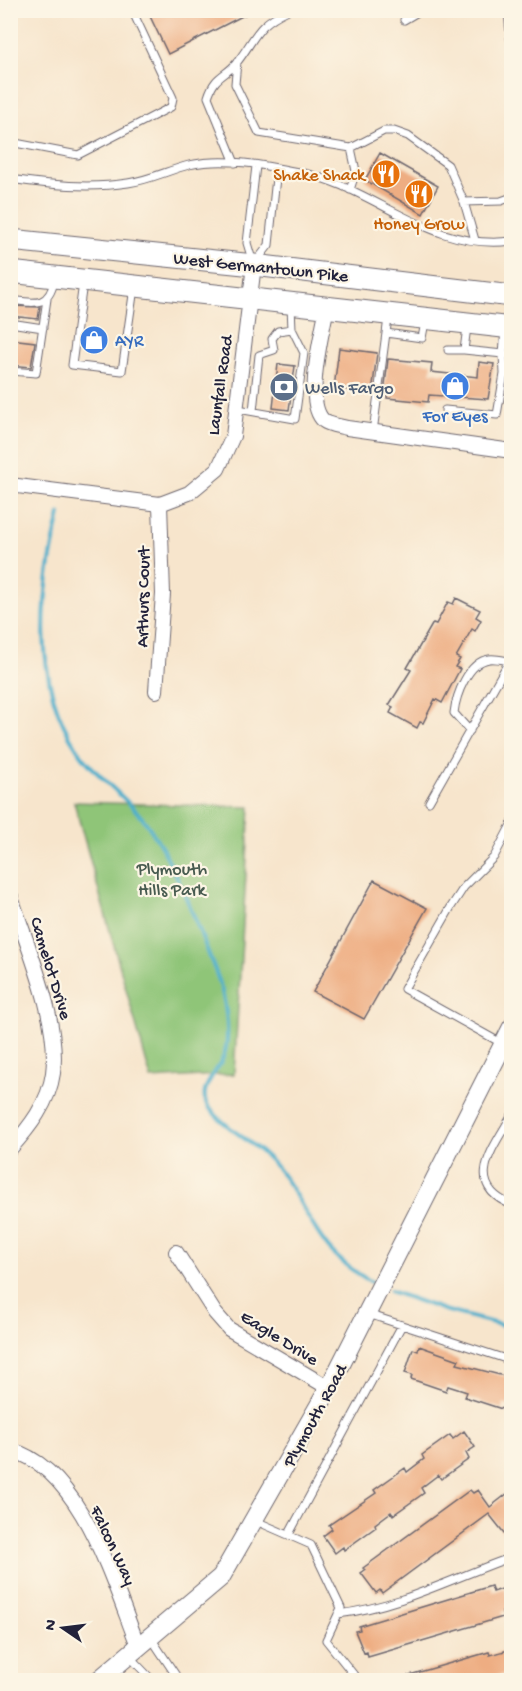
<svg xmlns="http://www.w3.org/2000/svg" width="522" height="1691" viewBox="0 0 522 1691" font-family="'Gochi Hand',sans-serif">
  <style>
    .green { fill: #8fc578; stroke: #58745a; stroke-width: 1.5 }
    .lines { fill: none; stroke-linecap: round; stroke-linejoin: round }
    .stream { stroke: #4cafcc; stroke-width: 4 }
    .building { fill: #eead82 }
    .service-casing { stroke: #6d666e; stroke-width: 9 }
    .minor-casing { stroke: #6d666e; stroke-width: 16 }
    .secondary-casing { stroke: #6d666e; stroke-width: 20 }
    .primary-casing { stroke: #6d666e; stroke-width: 23 }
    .service { stroke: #fff; stroke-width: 7 }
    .minor { stroke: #fff; stroke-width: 14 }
    .secondary { stroke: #fff; stroke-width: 18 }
    .primary { stroke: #fff; stroke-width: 21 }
    .labels { text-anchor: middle; stroke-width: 4.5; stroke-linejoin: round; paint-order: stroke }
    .food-label { font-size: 18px; fill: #c56008; stroke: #fcf5e5; text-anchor: end }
    .street-label { font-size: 18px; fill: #22223b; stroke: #fcf5e5 }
    .shop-label { font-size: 18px; fill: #366cbe; stroke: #fcf5e5; text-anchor: start }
    .service-label { font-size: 18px; fill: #4e5e75; stroke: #fcf5e5; text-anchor: start }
    .park-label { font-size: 18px; fill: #485b50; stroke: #fcf5e5 }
  </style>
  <rect width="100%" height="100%" fill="#fcf5e5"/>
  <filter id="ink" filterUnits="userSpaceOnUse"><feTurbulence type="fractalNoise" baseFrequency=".0167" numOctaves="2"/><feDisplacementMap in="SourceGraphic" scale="12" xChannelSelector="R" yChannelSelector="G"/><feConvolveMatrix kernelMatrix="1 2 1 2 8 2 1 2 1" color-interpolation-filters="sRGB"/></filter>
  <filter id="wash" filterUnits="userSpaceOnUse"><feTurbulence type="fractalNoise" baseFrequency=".008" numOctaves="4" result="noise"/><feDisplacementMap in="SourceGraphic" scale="24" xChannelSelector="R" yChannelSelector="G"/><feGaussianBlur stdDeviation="1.35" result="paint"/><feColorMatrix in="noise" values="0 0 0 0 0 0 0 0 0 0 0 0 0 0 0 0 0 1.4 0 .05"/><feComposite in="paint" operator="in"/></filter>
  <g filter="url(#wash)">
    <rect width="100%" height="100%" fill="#f7e5cc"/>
    <path class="green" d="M 74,802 L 250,807 L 234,1074 L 151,1079 Z"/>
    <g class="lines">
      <path class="stream" d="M 60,514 C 41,591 31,682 78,750 C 98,780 131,799 151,830 C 179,873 196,922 215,970 C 224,992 234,1037 221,1062 C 215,1074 197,1091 208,1106 C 225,1129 254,1142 273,1163 C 312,1208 310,1249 372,1282
        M 390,1291 L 444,1310 L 505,1326 L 512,1325"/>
    </g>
    <g id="blocks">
      <path class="building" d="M 147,10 L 254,10 L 168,54 Z
        M 380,153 L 438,186 L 423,214 L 365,180 Z
        M 10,306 L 40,307 L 38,319 L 10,316 Z
        M 10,339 L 35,342 L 31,367 L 10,365 Z
        M 339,348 L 377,353 L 372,393 L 334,388 Z
        M 388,359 L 432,363 L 431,372 L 478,377 L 479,362 L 494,364 L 488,399 L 429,395 L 428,402 L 387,398 L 387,395 L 384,394 Z
        M 278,364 L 295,366 L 289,410 L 273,408 Z
        M 456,598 L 480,610 L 476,617 L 481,620 L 475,631 L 472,629 L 456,657 L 460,659 L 455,667 L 460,669 L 442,703 L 435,699 L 423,723 L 420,722 L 417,728 L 390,713 L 393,707 L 389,705 L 411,670 L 407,668 L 433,623 L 436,624 L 448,602 L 453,604 Z
        M 374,880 L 427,908 L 364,1019 L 313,992 Z
        M 419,1346 L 459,1360 L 457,1364 L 512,1378 L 512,1407 L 504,1404 L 502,1409 L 465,1397 L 467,1392 L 448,1386 L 446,1391 L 411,1379 L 412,1375 L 405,1373 L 413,1349 L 418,1351 Z
        M 464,1431 L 475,1447 L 466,1453 L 469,1459 L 441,1479 L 438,1475 L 421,1488 L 424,1493 L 393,1515 L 391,1512 L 375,1524 L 376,1527 L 344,1550 L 343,1547 L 335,1553 L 323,1536 L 332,1529 L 329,1525 L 376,1493 L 374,1490 L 405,1468 L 407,1472 L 424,1459 L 422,1455 L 450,1435 L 453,1439 Z
        M 470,1490 L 473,1493 L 478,1490 L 490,1507 L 512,1490 L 512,1543 L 489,1514 L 382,1593 L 380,1590 L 376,1593 L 361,1573 L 365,1570 L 363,1568 Z
        M 491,1586 L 493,1592 L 505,1588 L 511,1610 L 502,1612 L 503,1617 L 368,1657 L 367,1652 L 364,1653 L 355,1631 L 360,1630 L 359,1626 Z
        M 512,1649 L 512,1672 L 494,1677 L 495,1680 L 399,1680 L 399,1678 L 489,1652 L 490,1655 Z"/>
    </g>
  </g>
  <g filter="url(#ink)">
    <use href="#blocks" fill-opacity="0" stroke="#6d666e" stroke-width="1.5"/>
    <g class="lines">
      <g class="service-casing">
        <path id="service" d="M 508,10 L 512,60
          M 404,20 L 421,10
          M 237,62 L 235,84 L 259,133 L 351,148 L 384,131 L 394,131 L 408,136 L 448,165 L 464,202 L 475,240
          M 10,142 L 78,155 L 171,107 L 173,98 L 132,10
          M 235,163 L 208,97 C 215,74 226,77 238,61 C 257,36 256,25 288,10
          M 10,179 C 51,185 88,189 128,183 C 150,180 169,170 189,165 C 224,157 264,165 298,172 C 374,186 428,252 512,241
          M 350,190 L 356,171 L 351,148
          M 464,202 L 501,201 L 512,197
          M 253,263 L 247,243 L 256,166
          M 255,263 L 269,245 L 277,168
          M 83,283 L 72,365 L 122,371 L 134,288
          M 10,300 C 33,303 49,308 54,281
          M 10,323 L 43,328
          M 467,327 L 464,350 L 503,354 L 505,329
          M 386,333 L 422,338 L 425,322
          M 448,350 L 464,350
          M 10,371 L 36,373 L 47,299
          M 238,409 L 295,419 L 304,353 L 292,329
          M 445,410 L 497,415 L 504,374 L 503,354 L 512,355
          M 253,411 L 259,355 L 274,350 L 272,339 L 278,331 L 292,329 L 291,306
          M 373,432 L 388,318
          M 470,731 L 454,713 C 456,695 468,662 489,659 C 495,658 503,660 509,661
          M 429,802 L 512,656
          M 503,1044 L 404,989 L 451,907 L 464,887 L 494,857 L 512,823
          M 512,1115 C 494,1147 462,1185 512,1205
          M 368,1314 L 512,1361
          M 256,1521 L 311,1545 L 341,1608 L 326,1640 L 358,1680
          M 289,1534 L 402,1325
          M 338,1614 C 399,1607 455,1577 512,1557
          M 151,1638 L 179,1680
          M 129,1656 L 152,1680"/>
      </g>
      <g class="minor-casing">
        <path id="minor" d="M 327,306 C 323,331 303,403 324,421 C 329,425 340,426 347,428 L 512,451
          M 10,485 L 160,504 L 189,493 L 218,469 L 233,436 L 254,265
          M 156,691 L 163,594 L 160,504
          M 10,894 C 27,946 60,1020 53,1073 C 49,1103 29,1128 10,1149
          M 176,1252 L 215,1313 L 229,1329 L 329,1388
          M 10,1450 C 82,1468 114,1587 139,1648"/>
      </g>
      <g class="secondary-casing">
        <path id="secondary" d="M 99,1680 L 221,1577 L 329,1388 L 512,1027"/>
      </g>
      <g class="primary-casing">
        <path id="primary" d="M 10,240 L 254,265 L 512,296
          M 10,272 L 512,328"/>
      </g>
      <use href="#service" class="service"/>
      <use href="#minor" class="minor"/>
      <use href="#secondary" class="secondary"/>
      <use href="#primary" class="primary"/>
    </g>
  </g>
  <defs>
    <g id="restaurant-disc" transform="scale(1.5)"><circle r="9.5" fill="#e8710a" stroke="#fcf5e5"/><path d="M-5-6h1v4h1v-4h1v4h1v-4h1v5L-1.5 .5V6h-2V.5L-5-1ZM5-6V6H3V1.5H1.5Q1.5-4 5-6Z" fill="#fff"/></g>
    <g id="shop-disc" transform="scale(1.5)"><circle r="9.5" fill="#3f7fe0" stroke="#fcf5e5"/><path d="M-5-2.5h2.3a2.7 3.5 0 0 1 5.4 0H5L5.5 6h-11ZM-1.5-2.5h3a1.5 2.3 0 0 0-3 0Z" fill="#fff"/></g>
    <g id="bank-disc" transform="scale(1.5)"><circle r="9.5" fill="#5c6f8a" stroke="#fcf5e5"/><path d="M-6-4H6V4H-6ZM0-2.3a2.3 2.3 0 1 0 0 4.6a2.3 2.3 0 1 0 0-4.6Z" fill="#fff"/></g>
  </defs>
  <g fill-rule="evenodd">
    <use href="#restaurant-disc" x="386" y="174"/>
    <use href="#restaurant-disc" x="419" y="194"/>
    <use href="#shop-disc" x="94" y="340"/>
    <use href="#shop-disc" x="455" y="386"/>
    <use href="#bank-disc" x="284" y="387"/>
  </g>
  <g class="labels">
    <g class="food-label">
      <text x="365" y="180">Shake Shack</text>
      <text x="419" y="229" text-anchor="middle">Honey Grow</text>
    </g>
    <g class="street-label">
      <text transform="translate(261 266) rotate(6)" y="6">West Germantown Pike</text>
      <text transform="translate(219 385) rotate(-82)" y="6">Launfall Road</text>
      <text transform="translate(142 597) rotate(-89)" y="6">Arthurs Court</text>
      <text transform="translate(52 968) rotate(73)" y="6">Camelot Drive</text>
      <text transform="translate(280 1337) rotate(32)" y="6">Eagle Drive</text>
      <text transform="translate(314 1415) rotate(-61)" y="6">Plymouth Road</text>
      <text transform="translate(114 1545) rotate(65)" y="6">Falcon Way</text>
    </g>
    <g class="shop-label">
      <text x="115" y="346">AYR</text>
      <text x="455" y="421" text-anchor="middle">For Eyes</text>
    </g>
    <g class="service-label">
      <text x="305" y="393">Wells Fargo</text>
    </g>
    <g class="park-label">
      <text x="172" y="874">Plymouth<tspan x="172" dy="21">Hills Park</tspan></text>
    </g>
  </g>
  <rect width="522" height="1691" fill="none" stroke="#fcf5e5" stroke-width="36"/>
  <g transform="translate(63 1628) rotate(284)" stroke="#fcf5e5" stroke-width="4.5" paint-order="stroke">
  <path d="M0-4.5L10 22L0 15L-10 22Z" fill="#22223b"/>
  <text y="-9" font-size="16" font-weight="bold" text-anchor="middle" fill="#22223b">N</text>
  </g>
</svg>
